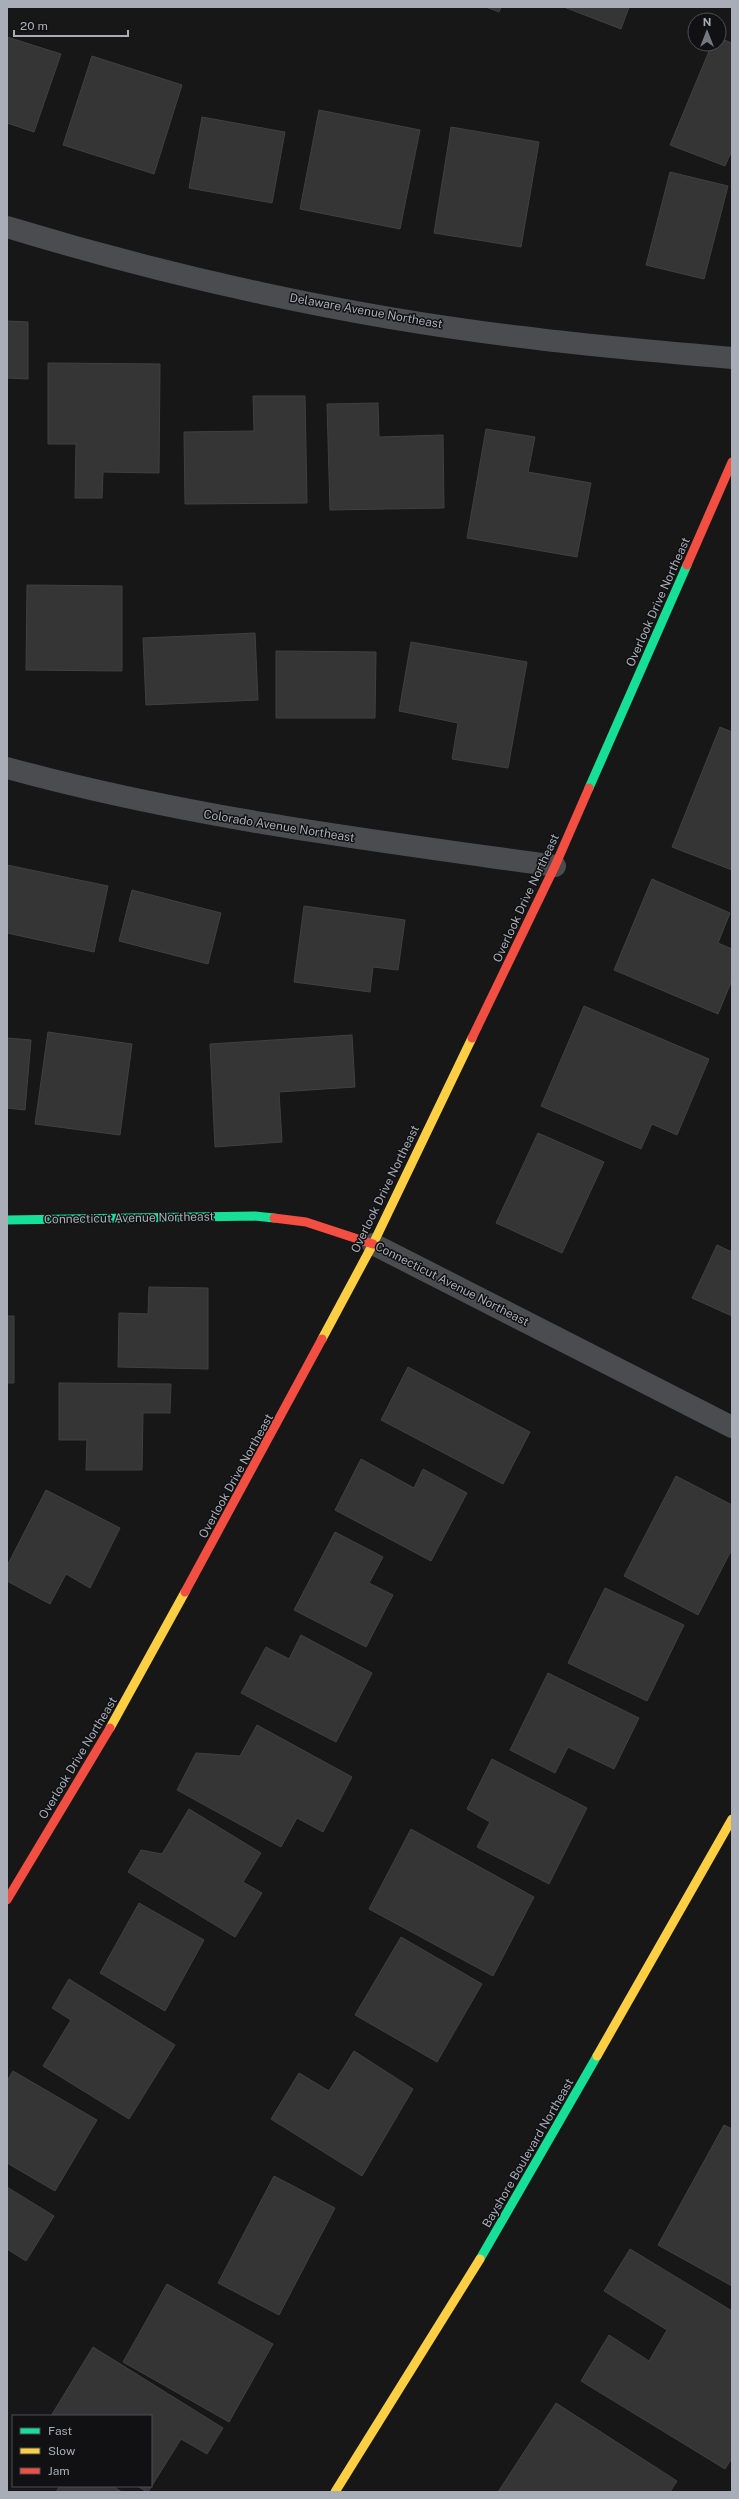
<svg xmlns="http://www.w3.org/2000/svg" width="739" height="2499" viewBox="0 0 739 2499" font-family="'Public Sans',sans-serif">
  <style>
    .building { fill: #353536; stroke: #3f4043 }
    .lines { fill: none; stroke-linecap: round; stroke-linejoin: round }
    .street { stroke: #4b4c50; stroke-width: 22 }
    .fast { stroke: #16e098; stroke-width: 9 }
    .slow { stroke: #ffcf43; stroke-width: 9 }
    .jam { stroke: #f24e42; stroke-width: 9 }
    .labels { text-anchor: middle; stroke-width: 3; stroke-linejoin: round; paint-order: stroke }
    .street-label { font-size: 12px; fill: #a8adb8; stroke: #111113 }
  </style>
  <rect width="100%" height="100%" fill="#171717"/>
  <path class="building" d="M 486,7 L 501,7 L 499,12 Z
    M 564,7 L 629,7 L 621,29 Z
    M 7,37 L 61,54 L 34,132 L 7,123 Z
    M 719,38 L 732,43 L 732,150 L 725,166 L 670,145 L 712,44 L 719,44 Z
    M 92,56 L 182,85 L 154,174 L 63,145 Z
    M 319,110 L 420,130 L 400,229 L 300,209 Z
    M 202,117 L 285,132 L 272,203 L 189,188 Z
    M 451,127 L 539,142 L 521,247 L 434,233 Z
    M 670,172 L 728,186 L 704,279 L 646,265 Z
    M 7,321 L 28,322 L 28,379 L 7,378 Z
    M 48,363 L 160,364 L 159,473 L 103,472 L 102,498 L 75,498 L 76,444 L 48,444 Z
    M 253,396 L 305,396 L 307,503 L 185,504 L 184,432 L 254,431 Z
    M 378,403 L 379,437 L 443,435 L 444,508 L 330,510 L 327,404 Z
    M 486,429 L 535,437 L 528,472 L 591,483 L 577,557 L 467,538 Z
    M 27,585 L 122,586 L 122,671 L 26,670 Z
    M 255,633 L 258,700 L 146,705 L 143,638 Z
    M 411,642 L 527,662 L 508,768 L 452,759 L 458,723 L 399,711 Z
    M 276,651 L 376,652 L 375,718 L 276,718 Z
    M 720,727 L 732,732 L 732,870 L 672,847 Z
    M 7,865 L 108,886 L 94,952 L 7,933 Z
    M 652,879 L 730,913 L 718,943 L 732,949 L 732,980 L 718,1014 L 614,970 Z
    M 132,890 L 221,913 L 208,964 L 119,941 Z
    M 304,906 L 405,920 L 398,970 L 373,967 L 370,992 L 294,982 Z
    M 584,1006 L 709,1059 L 677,1135 L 652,1124 L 641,1149 L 541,1106 Z
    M 48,1032 L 132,1044 L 120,1135 L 35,1124 Z
    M 352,1035 L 355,1087 L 279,1092 L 282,1142 L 215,1147 L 210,1044 Z
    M 7,1038 L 31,1040 L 25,1110 L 7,1108 Z
    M 538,1133 L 604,1162 L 562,1253 L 496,1223 Z
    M 717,1245 L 732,1252 L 732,1316 L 692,1298 Z
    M 149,1287 L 208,1288 L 208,1369 L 118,1367 L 119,1313 L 148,1314 Z
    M 7,1316 L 14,1316 L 14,1383 L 7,1383 Z
    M 408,1367 L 530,1432 L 503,1484 L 381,1420 Z
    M 59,1383 L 171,1384 L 170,1413 L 143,1413 L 142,1470 L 86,1470 L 87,1440 L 59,1440 Z
    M 361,1459 L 414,1488 L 423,1469 L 467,1493 L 431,1561 L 335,1510 Z
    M 676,1476 L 732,1505 L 732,1549 L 698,1615 L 624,1576 Z
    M 46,1490 L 120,1528 L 90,1588 L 66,1574 L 50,1604 L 7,1581 L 7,1566 Z
    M 335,1532 L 383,1557 L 369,1583 L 393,1595 L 366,1647 L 294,1610 Z
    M 605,1588 L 684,1625 L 647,1701 L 568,1663 Z
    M 301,1635 L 372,1673 L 336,1742 L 241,1693 L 266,1647 L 289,1659 Z
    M 548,1673 L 639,1718 L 614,1769 L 568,1747 L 555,1773 L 510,1750 Z
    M 257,1725 L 352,1777 L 323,1832 L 297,1818 L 281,1847 L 177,1790 L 196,1753 L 240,1756 Z
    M 492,1759 L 587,1808 L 549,1884 L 477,1847 L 490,1822 L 467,1809 Z
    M 189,1809 L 261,1853 L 243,1882 L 262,1893 L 235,1937 L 128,1872 L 141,1850 L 162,1854 Z
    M 411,1829 L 534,1897 L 493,1976 L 369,1909 Z
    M 139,1903 L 204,1940 L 165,2011 L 100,1973 Z
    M 401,1937 L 482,1984 L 437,2062 L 355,2015 Z
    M 69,1979 L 175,2045 L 129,2119 L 43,2066 L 71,2020 L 52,2008 Z
    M 354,2051 L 413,2089 L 362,2176 L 271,2119 L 299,2073 L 329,2091 Z
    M 13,2071 L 97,2120 L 55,2191 L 7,2163 L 7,2081 Z
    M 724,2125 L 732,2129 L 732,2286 L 658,2245 Z
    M 274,2176 L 335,2208 L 279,2315 L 218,2283 Z
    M 7,2187 L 54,2216 L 26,2261 L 7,2249 Z
    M 630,2249 L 732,2311 L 732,2458 L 725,2469 L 581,2381 L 609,2335 L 649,2361 L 667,2330 L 604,2291 Z
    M 167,2284 L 273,2344 L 229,2422 L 123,2362 Z
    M 93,2347 L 223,2428 L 207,2454 L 181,2439 L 148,2492 L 147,2492 L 137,2486 L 151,2486 L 151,2416 L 51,2416 Z
    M 556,2403 L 677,2481 L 670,2492 L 498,2492 Z
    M 60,2486 L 112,2486 L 122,2492 L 56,2492 Z"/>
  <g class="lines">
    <path class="street" d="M 7,227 C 171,277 351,317 522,337 C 591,346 662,352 732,358
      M 7,768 C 189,818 370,840 555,866
      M 373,1244 L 732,1427"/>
    <path class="fast" d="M 589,788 L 687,565
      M 7,1220 L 255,1216 L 274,1218
      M 480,2259 L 597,2056"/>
    <path class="slow" d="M 322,1339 L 373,1244 L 472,1038
      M 110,1728 L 185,1592
      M 597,2056 L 732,1819
      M 335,2492 L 480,2259"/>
    <path class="jam" d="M 687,565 L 732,462
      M 472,1038 L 555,866 L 589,788
      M 274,1218 L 306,1222 L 373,1244
      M 185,1592 L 322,1339
      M 7,1900 L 110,1728"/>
  </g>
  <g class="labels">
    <g class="street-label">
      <text transform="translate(366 311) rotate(10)" y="4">Delaware Avenue Northeast</text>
      <text transform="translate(658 602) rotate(-66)" y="4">Overlook Drive Northeast</text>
      <text transform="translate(279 826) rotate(9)" y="4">Colorado Avenue Northeast</text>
      <text transform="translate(526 898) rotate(-65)" y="4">Overlook Drive Northeast</text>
      <text transform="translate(385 1189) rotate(-64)" y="4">Overlook Drive Northeast</text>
      <text transform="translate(129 1218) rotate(-1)" y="4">Connecticut Avenue Northeast</text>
      <text transform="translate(452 1284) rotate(27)" y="4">Connecticut Avenue Northeast</text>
      <text transform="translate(236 1476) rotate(-61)" y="4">Overlook Drive Northeast</text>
      <text transform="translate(78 1758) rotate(-59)" y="4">Overlook Drive Northeast</text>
      <text transform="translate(528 2153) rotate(-60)" y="4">Bayshore Boulevard Northeast</text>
    </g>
  </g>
  <rect width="739" height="2499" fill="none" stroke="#a8adb8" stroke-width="16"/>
  <rect x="12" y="2415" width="140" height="72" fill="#111113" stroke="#4d4f55"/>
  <rect x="20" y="2428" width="20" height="6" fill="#16e098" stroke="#4d4f55"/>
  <text x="48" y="2435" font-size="12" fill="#a8adb8">Fast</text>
  <rect x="20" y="2448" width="20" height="6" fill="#ffcf43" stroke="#4d4f55"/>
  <text x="48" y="2455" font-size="12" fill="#a8adb8">Slow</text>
  <rect x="20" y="2468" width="20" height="6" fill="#f24e42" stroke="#4d4f55"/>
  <text x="48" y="2475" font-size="12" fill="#a8adb8">Jam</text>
  <g transform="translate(707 32)"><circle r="19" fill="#111113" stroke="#4d4f55"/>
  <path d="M0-3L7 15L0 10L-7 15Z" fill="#757880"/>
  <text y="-6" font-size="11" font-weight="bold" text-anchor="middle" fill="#a8adb8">N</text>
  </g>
  <path d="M14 30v6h114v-6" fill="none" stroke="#a8adb8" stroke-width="2"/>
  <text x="20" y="30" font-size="12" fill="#a8adb8" stroke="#111113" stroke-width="3" paint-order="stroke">20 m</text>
</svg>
